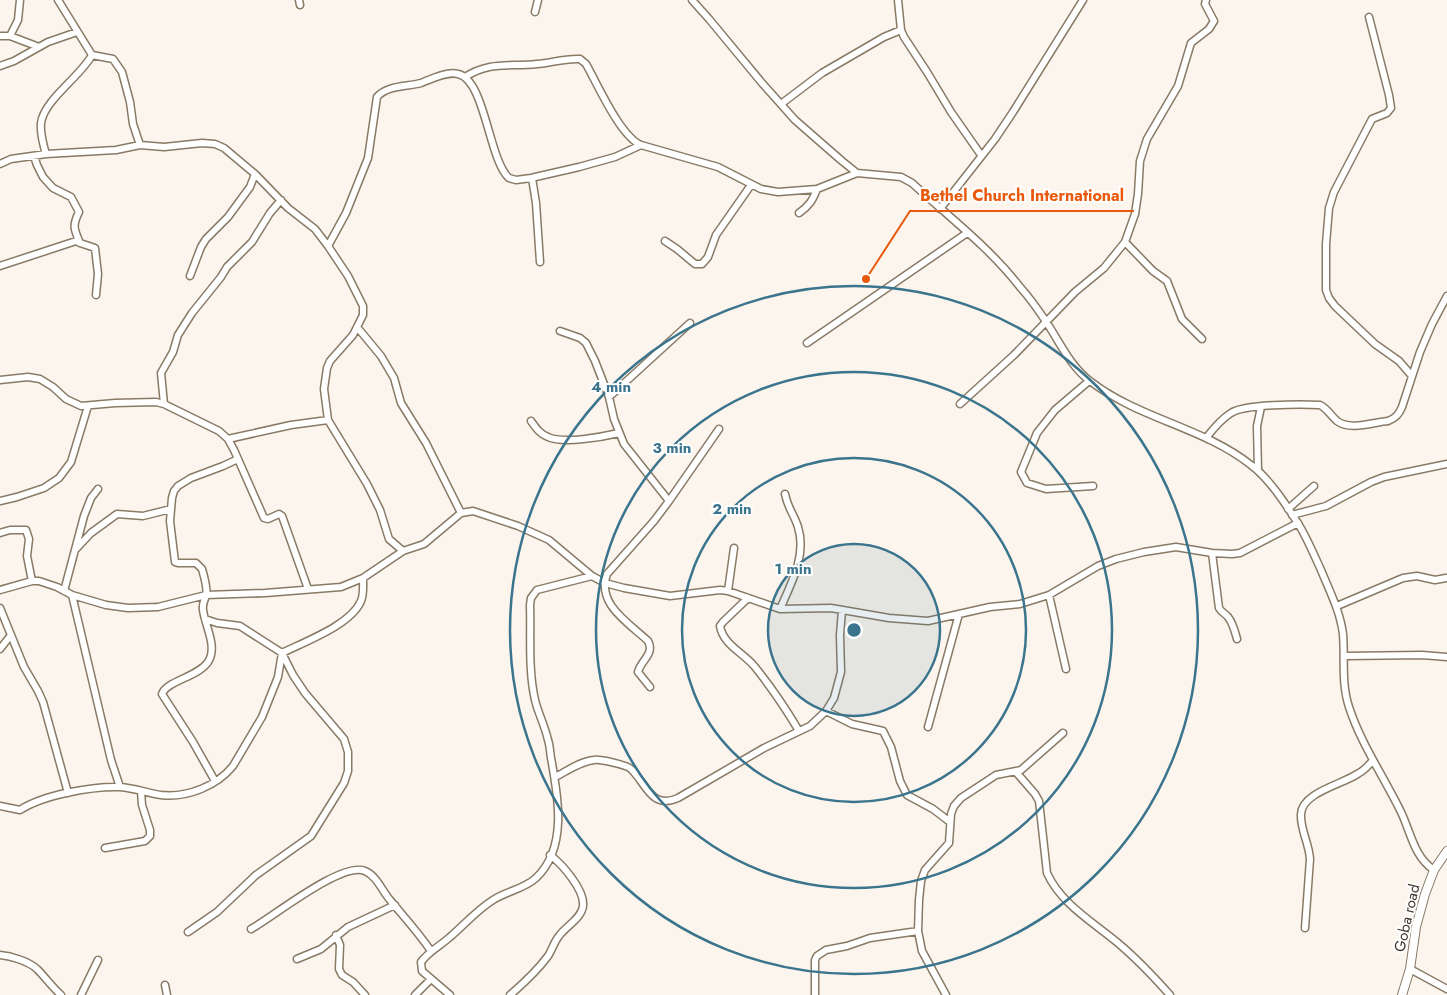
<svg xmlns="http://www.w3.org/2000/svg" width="1447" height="995" viewBox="0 0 1447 995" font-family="Jost,sans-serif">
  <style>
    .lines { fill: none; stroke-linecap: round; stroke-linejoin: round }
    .minor-casing { stroke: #897a66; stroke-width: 9 }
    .tertiary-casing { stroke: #897a66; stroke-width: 10 }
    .minor { stroke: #fff; stroke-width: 6 }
    .tertiary { stroke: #fff; stroke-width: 8 }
    .ring { fill: none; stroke: #3a748d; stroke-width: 2.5 }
    .labels { text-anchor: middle; stroke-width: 4; stroke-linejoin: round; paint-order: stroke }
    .street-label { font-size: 15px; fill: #3d372e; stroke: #fff }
    .centre { fill: #3a748d; stroke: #fff; stroke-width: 2.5 }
    .ring-label { font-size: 15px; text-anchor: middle; font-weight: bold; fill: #3a748d; stroke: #fff; stroke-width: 4; stroke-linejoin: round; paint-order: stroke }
    .leader { fill: none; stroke: #e8590c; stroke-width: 2 }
    .callout-dot { fill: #e8590c; stroke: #fff; stroke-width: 2 }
    .callout-label { font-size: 16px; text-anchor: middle; font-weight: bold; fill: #e8590c; stroke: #fff; stroke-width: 4; stroke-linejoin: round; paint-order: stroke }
  </style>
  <rect width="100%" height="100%" fill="#fcf5ed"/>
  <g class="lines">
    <g class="minor-casing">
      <path id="minor" d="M 58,0 L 92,55 L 113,59 L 122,72 L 130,102 L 133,124 L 140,145
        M 299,0 L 300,5
        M 692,0 L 709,19 L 762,83 L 795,120 L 842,161 L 857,173 L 901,177 L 912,183 C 949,217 989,247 1020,287 C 1030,298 1039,311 1047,323 C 1060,343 1071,367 1090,381 C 1139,419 1203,427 1251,465 C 1269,478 1287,506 1299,525 C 1308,540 1314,555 1321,570 C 1330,592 1340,611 1343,634 C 1345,658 1341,683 1349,707 C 1361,744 1384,777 1401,812 C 1411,833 1414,857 1434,870
        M 898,0 L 901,30 L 904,37 L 927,72 L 951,112 L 981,155
        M 535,12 L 538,0
        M 1369,17 L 1389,95 L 1391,108 L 1387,113 L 1372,119 L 1334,192 L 1329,208 L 1326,244 L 1326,290 L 1329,298 L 1335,306 L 1375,344 L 1399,361 L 1412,376
        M 0,36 L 10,36 L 39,47
        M 10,36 L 18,20 L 20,0
        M 0,66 L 14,61 L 48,42 L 77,32
        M 465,77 C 490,61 509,67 537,64 C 551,63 565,58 580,59 L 586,64 C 598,85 620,136 641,145
        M 781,104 L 822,73 L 884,37 L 901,30
        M 46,154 C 43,144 40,133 41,123 C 44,100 81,76 92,55
        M 34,156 L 37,165 L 43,177 L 53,188 L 71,197 L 79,212 C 72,226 74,229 80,243 L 95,248 L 98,274 L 96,295
        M 0,164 L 11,159 L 46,154 L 116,150 L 140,145 L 164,147 L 202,143 L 215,144 L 224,148 L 255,174 L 288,208 L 315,229 L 328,246 L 348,276 L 363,306 L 363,315 L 353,335 L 330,361 L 327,368 L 324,389 L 328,420 L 367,484 L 380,510 L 389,539 L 403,551
        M 532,178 L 536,203 L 540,262
        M 940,209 L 995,139 L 1013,112 L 1083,0
        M 799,213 C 809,206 813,200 817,189
        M 665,241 L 677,249 L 695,264 L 702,264 L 708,257 L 716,235 L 751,185
        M 1125,242 L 1153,271 L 1167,281 L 1182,319 L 1202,339
        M 328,246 L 346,213 L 368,158 L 377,97 C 387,85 407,87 421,83 C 431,79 447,71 458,74 C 485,79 489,161 509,178 L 516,180 L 531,178 L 579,167 L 615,157 L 641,145 L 718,167 L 761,189 L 778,192 L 817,189 L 857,173
        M 0,266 L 76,241 L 80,243
        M 190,276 L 201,247 L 206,239 L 228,217 L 250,187 L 255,174
        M 357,327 L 381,356 L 394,378 L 401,403 L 426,443 L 461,513
        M 560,331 L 580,338 L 586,343 L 595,361 L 609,397 L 614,419 L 624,444 L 669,501 L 654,521 L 607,574 C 596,604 629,623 648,641 C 655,654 641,660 638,672 L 650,687
        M 807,343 L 967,233
        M 0,380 L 28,377 L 40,379 L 53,387 L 66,399 L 81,406 L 115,403 L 156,402 L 164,404 L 219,431 L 228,439 L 234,450 L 264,518 L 268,519 L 279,514 L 282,516 L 308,589
        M 1089,381 L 1055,410 L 1037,433 L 1021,472 L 1027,483 L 1046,489 L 1093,486
        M 609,397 L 690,323
        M 164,404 L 161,373 L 173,352 L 178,335 L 192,313 L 221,277 L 227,267 L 252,242 L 270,213 L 281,200
        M 960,404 L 1014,355 L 1075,292 L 1104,268 L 1125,242 L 1135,214 L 1138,194 L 1140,161 L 1147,139 L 1178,86 L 1191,43 L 1209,29 L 1214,21 L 1205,4 L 1206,0
        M 531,421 C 536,428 540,434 548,437 C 564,444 602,437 619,433
        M 1206,438 C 1213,429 1221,419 1231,413 C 1245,404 1301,404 1320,405 C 1328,409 1330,415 1337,421 C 1350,431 1374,422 1388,421 C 1396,418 1399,414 1402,407 L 1420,352 L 1432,324 L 1447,296
        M 228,439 L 291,425 L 328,420
        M 1258,471 L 1257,426 L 1261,407
        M 0,501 L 17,497 L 44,488 L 59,478 L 71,462 L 88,406
        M 669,501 L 719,429
        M 1288,509 L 1314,486
        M 1292,515 L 1326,506 L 1371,482 L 1384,477 L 1447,464
        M 0,533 L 10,530 L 26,530 L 29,539 L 27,556 L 32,581
        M 75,550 L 91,533 L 117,514 L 143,516 L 171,509
        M 1212,553 L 1219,608 C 1222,613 1225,613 1228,617 C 1233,623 1235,632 1237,639
        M 0,590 L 32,581 L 39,581 L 57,587 L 72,595 L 106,605 L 128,608 L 158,607 L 206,595 L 265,593 L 341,587 L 363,578 L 403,551 L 424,544 L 461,513 L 473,511 L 518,526 L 549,540 L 592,576 L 605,583 L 624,588 L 670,596 L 720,590 L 728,591 L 780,609 L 831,608 L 889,618 L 928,621 L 990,607 L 1020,604 L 1049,595 L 1098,566 L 1116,559 L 1144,552 L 1176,547 L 1212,553 L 1232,554 L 1240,553 L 1298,523
        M 64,591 L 84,516 L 91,498 L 98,489
        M 728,591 L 734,548
        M 72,595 L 111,760 L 120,787
        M 1049,595 L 1066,669
        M 748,598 L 723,622 L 720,626 C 723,645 744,653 755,667 C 771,687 786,709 799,731
        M 1337,606 L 1403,578 L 1417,576 L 1435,580 L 1446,578
        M 0,608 L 24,667 L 38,691 L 43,702 L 68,793
        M 780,609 C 791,584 807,555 798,527 C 794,514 788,509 785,494
        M 0,649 L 11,635
        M 1345,656 L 1422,655 L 1447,657
        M 826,711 L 852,724 L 883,731 L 891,747 L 900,781 L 907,795 L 933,809 L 950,822
        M 928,727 L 959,614
        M 1016,772 L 1035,794 L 1039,801 L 1047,873 C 1061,904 1093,922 1118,943 C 1137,959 1154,977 1170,995
        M 555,777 C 567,771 581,761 594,760 C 600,759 627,765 631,769 C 646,783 651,810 678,798 L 764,748 L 810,726 L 826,711 L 834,698 L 841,672 L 840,635 L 842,610
        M 215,781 L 193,742 L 162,694 C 166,681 198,677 208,662 C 218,647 205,626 203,610 C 202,604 204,601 206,596 C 208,589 204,576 202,569 L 196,563 L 178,563 L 175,562 L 170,521 L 172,498 L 174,491 L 178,486 L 191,478 L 223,466 L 238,459
        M 0,806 L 20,810 C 43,795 92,786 120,787 C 134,788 148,793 161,795 C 187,798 217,786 233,766 L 262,717 L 278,677 L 282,653 C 304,642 351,625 361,601 C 364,594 363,585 363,578
        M 105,848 L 145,841 L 150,836 L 150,830 L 142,805 L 141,791
        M 1305,928 L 1310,859 C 1309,843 1300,829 1301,814 C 1302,792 1344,784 1359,773 C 1365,770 1369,765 1373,760
        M 251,929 C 273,917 342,861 365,871 C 377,876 382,891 390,900 C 405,918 418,932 431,951
        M 188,932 L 217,912 L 256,875 L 311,836 L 344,783 L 348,771 L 348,752 L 344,739 L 305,693 L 293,675 L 282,653 L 240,626 L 217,623 L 205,619
        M 336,935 L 340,945 L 339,969 L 342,975 L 353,982 L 365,995
        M 0,955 C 11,956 28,961 37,969 C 45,977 52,987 61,995
        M 297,959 L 321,949 L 348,927 L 395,905
        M 1410,969 L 1447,989
        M 165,985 L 167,995
        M 81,995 L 98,960
        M 415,995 L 431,979
        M 450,995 L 422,971 L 421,962 C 429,951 440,946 450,937 C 464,925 477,910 493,900 C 507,891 524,889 536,878 C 568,848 558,796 551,758 C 550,752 550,746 548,740 C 545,726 538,713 535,700 C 528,669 531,637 530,605 L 531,598 L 537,590 L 592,576
        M 510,995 C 524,983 537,971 548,956 C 552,950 554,942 559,936 C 565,927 582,918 583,906 C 585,890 562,864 550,855
        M 815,995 L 815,960 L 817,956 L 826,950 L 847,946 L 870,938 L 918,931
        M 946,995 L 922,951 L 918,931 L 919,900 L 921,881 L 925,870 L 949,843 L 951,814 L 954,806 L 961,798 L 996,775 L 1021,770 L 1063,733"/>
    </g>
    <g class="tertiary-casing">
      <path id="tertiary" d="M 1402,995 L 1410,969 L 1416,927 L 1425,894 L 1434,870 L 1447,851"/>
    </g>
    <use href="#minor" class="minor"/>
    <use href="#tertiary" class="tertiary"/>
  </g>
  <circle cx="854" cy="630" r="86" fill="#3a748d" fill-opacity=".12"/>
  <g class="ring">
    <circle cx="854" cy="630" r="86"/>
    <circle cx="854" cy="630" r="172"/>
    <circle cx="854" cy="630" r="258"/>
    <circle cx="854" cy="630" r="344"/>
  </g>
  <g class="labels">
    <g class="street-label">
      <text transform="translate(1407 918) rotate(-77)" y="5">Goba road</text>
    </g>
  </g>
  <circle cx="854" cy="630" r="8" class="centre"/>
  <g class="ring-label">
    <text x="611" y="392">4 min</text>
    <text x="672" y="453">3 min</text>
    <text x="732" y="514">2 min</text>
    <text x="793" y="574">1 min</text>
  </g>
  <path class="leader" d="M866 279L910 211H1134"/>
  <circle class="callout-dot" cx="866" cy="279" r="5"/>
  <g class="callout-label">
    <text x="1022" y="201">Bethel Church International</text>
  </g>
</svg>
